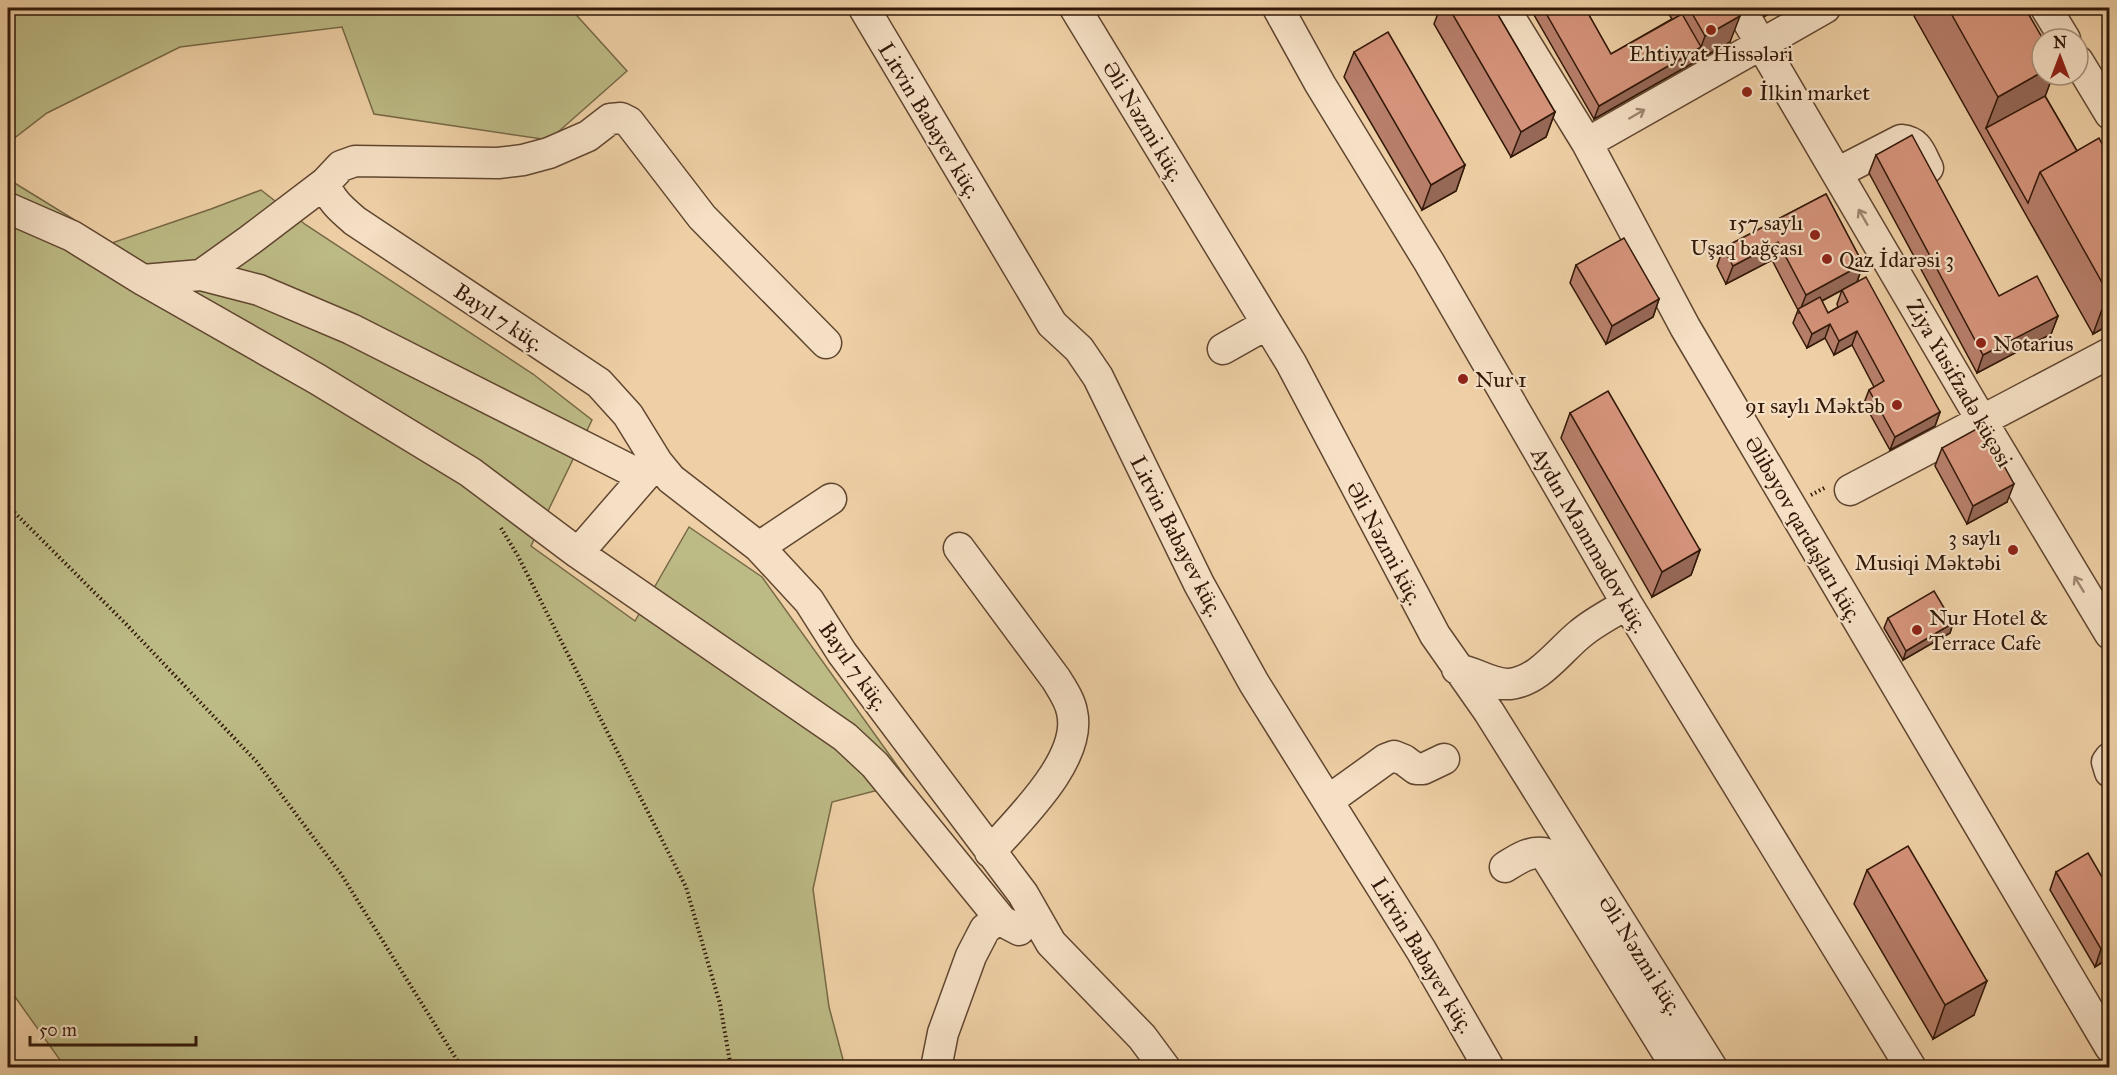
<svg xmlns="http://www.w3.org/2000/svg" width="2117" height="1075" viewBox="0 0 2117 1075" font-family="'IM FELL Great Primer',serif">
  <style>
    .green { fill: #bcba85; stroke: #776946; stroke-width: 1.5 }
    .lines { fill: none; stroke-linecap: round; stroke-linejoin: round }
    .minor-casing { stroke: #614630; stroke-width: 33 }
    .path { stroke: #321808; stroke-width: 4; stroke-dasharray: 1.5 3; stroke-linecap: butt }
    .minor { stroke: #f5e0c5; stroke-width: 30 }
    .wall { fill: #b87f6b; stroke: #321808; stroke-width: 1.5; fill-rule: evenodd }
    .shaded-wall { fill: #966857; stroke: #321808; stroke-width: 1.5 }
    .building { fill: #d6947c; stroke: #321808; stroke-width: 1.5 }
    .oneway { stroke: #9d8670 }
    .poi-dot { fill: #8f2418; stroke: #f5e0c5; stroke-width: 2 }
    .labels { text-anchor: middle; stroke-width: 4.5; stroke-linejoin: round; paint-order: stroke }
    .poi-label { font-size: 22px; fill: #321808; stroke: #f5e0c5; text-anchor: start }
    .street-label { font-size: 22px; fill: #321808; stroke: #f5e0c5 }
  </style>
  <rect width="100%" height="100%" fill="#efd0a6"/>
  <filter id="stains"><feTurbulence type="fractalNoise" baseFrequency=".00333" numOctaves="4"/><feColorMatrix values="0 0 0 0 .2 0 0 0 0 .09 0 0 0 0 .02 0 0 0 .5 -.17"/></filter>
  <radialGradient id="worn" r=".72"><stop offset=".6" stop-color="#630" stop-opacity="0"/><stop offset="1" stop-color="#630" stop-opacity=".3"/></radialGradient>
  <path class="green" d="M 8,8 L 570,8 L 627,71 L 549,140 L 374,114 L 342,27 L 180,47 L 47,113 L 8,143 Z
    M 8,179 L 112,243 L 211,209 L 261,190 L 306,225 L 533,374 L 592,420 L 531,546 L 635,621 L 689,527 L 762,577 L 909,782 L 832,802 L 813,889 L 829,1007 L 845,1067 L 65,1067 L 8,987 Z"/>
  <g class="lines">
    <g class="minor-casing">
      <path id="minor" d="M 864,8 L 1052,324 L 1079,349 L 1098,377 L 1199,584 L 1254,683 L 1421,950 L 1489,1068
        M 1075,8 L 1291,363 L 1435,635 L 1489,712 L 1712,1068
        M 1278,8 L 1320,84 L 1429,262 L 1627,604 L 1911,1068
        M 1504,8 L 1587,143 L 1685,327 L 2110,1047
        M 1740,8 L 1982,421 L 2110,634
        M 2046,8 L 2065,39
        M 2078,61 L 2110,114
        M 1587,143 L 1825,8
        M 1837,173 L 1901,140 C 1919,142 1920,153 1928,168
        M 8,208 L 72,236 L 143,280 L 317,379 L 470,472 L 578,553 L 845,737 L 875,765 L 1002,921
        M 201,275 L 250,240 L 325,183
        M 143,280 L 201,275 L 259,290 L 351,329 L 644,477
        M 826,343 L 702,217 L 629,122 L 621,118 L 610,119 L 588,136 L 549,153 L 523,160 L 498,163 L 355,161 L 341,166 L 325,183 C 330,200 341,209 355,221 L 599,383 L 628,415 L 657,462 L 671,479 L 759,547 L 809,601 L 842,653 L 1023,894 L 1051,943 L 1142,1037 L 1165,1068
        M 1223,349 L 1267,324
        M 1850,490 L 2110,353
        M 759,547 L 831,499
        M 959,548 L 1056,679 C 1062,689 1070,700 1072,712 C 1083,759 1019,819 990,852
        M 578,553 L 657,462
        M 1457,669 C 1476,672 1491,685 1510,684 C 1539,681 1559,651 1580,634 C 1594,622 1612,613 1627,604
        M 2110,758 L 2107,762 L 2110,772
        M 1329,800 L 1386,759 L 1394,756 L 1404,760 L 1416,769 L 1423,769 L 1444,759
        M 1505,867 C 1518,859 1529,851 1544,853 L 1677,1068
        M 936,1068 L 943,1033 L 971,956 L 985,929 L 993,923 L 1002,921 L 1019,930"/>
    </g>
    <path class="path" d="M 1811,495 L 1826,487
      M 8,506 L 126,624 L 256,761 L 341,874 L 462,1068
      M 501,528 L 518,556 L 686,887 L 720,1004 L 731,1068"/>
    <use href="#minor" class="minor"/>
  </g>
  <path class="wall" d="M 1440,8 L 1494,8 L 1555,112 L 1546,137 L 1511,157 L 1434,24 Z
    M 1530,8 L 1585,8 L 1611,54 L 1672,19 L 1665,8 L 1735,8 L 1730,42 L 1594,119 Z
    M 1760,8 L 1779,8 L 1765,16 Z
    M 1918,8 L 2025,8 L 2042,75 L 2053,75 L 2045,96 L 2077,151 L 2109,157 L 2109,325 L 2093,334 L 1914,16 Z
    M 1354,52 L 1465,165 L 1456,191 L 1422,210 L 1344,77 Z
    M 1876,155 L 1999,296 L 2058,316 L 2051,334 L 1977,373 L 1869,173 Z
    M 1826,194 L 1863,264 L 1857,282 L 1940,412 L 1935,426 L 1890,450 L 1864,403 L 1869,390 L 1874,387 L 1852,345 L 1834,355 L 1825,338 L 1807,348 L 1793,323 L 1798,310 L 1772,260 L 1726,284 L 1717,266 L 1723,248 ZM 1846,288 L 1842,290 L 1837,304 L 1838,307 L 1828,313 L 1822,301 Z
    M 1576,265 L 1659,299 L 1653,317 L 1606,344 L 1570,283 Z
    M 1570,413 L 1700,550 L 1691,575 L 1652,597 L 1561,438 Z
    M 1942,448 L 2007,502 L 1967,524 L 1935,466 Z
    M 1888,618 L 1953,623 L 1950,633 L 1903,660 L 1884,628 Z
    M 1867,870 L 1974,1015 L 1933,1039 L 1854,904 Z
    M 2056,872 L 2109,958 L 2095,967 L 2050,890 Z"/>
  <path class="shaded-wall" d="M 1768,8 L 1779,8 L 1765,16 Z
    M 1740,16 L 1730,42 L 1594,119 L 1599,106 L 1701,47 L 1705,36 Z
    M 2042,72 L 2042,75 L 2053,75 L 2042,105 L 1986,128 L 1998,97 Z
    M 1555,112 L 1546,137 L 1511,157 L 1521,132 Z
    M 1465,165 L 1456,191 L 1422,210 L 1431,185 Z
    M 1778,242 L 1772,260 L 1726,284 L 1733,266 Z
    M 1863,264 L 1857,282 L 1799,313 L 1806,295 Z
    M 2109,292 L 2109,325 L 2093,334 L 2108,293 Z
    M 1659,299 L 1653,317 L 1606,344 L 1612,326 Z
    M 2058,316 L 2051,334 L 1977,373 L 1983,355 Z
    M 1830,324 L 1825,338 L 1807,348 L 1812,334 Z
    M 1857,331 L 1852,345 L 1834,355 L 1839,341 Z
    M 1940,412 L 1935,426 L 1890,450 L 1895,437 Z
    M 2014,484 L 2007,502 L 1967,524 L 1973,506 Z
    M 1700,550 L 1691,575 L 1652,597 L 1662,572 Z
    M 1953,623 L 1950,633 L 1903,660 L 1906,651 Z
    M 2109,944 L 2109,958 L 2095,967 L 2101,949 Z
    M 1987,981 L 1974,1015 L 1933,1039 L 1945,1005 Z"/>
  <path class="building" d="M 1449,8 L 1494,8 L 1555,112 L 1521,132 Z
    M 1543,8 L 1585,8 L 1611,54 L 1682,14 L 1701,47 L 1599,106 Z
    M 1689,8 L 1735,8 L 1740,16 L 1705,36 Z
    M 1948,8 L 2025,8 L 2043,39 L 2042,39 L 2042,72 L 1998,97 Z
    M 1388,32 L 1465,165 L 1431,185 L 1354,52 Z
    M 2045,96 L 2077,151 L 2040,172 L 2028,203 L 1986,128 Z
    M 1912,135 L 1999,296 L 2037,276 L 2058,316 L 1983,355 L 1876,155 Z
    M 2099,138 L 2109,157 L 2109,292 L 2108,293 L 2040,172 Z
    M 1826,194 L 1863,264 L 1806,295 L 1778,242 L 1733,266 L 1723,248 Z
    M 1624,238 L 1659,299 L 1612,326 L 1576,265 Z
    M 1866,277 L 1940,412 L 1895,437 L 1869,390 L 1884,381 L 1857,331 L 1839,341 L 1830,324 L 1812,334 L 1798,309 L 1820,297 L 1828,313 L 1848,302 L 1842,290 Z
    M 1608,391 L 1700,550 L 1662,572 L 1570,413 Z
    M 1982,426 L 2014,484 L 1973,506 L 1942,448 Z
    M 1934,591 L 1953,623 L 1906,651 L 1888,618 Z
    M 1908,846 L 1987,981 L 1945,1005 L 1867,870 Z
    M 2088,853 L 2109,889 L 2109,944 L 2101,949 L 2056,872 Z"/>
  <defs><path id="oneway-shaft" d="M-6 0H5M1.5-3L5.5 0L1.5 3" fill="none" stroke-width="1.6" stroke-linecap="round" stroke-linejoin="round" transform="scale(1.5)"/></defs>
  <g class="oneway">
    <use href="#oneway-shaft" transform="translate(1637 114) rotate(-30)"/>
    <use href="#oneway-shaft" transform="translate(1863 217) rotate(-120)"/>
    <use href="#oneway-shaft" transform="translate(2079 584) rotate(-121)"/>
  </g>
  <g class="poi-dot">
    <circle cx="1711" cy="30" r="6"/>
    <circle cx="1747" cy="92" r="6"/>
    <circle cx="1815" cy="235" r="6"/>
    <circle cx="1827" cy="259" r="6"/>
    <circle cx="1981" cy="343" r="6"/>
    <circle cx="1463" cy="379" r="6"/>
    <circle cx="1897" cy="405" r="6"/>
    <circle cx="2013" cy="550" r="6"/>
    <circle cx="1917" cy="630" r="6"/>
  </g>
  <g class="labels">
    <g class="poi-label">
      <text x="1711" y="61" text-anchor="middle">Ehtiyyat Hissələri</text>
      <text x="1759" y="100">İlkin market</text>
      <text x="1803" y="230" text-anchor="end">157 saylı<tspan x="1803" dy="25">Uşaq bağçası</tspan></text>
      <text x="1839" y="267">Qaz İdarəsi 3</text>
      <text x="1993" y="351">Notarius</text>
      <text x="1475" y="387">Nur 1</text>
      <text x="1885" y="413" text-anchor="end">91 saylı Məktəb</text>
      <text x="2001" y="545" text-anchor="end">3 saylı<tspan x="2001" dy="25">Musiqi Məktəbi</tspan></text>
      <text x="1929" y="625">Nur Hotel &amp;<tspan x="1929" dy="25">Terrace Cafe</tspan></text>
    </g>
    <g class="street-label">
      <text transform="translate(930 120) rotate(59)" y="8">Litvin Babayev küç.</text>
      <text transform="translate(1144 121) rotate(59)" y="8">Əli Nəzmi küç.</text>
      <text transform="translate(499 317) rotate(34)" y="8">Bayıl 7 küç.</text>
      <text transform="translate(1960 383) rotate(60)" y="8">Ziya Yusifzadə küçəsi</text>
      <text transform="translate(1804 529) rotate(60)" y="8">Əlibəyov qardaşları küç.</text>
      <text transform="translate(1177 536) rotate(63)" y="8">Litvin Babayev küç.</text>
      <text transform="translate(1590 540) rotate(60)" y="8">Aydın Məmmədov küç.</text>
      <text transform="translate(1385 543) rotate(62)" y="8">Əli Nəzmi küç.</text>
      <text transform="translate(854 666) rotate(55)" y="8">Bayıl 7 küç.</text>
      <text transform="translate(1423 955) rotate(59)" y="8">Litvin Babayev küç.</text>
      <text transform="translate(1641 955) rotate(58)" y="8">Əli Nəzmi küç.</text>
    </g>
  </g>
  <rect width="2117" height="1075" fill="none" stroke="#efd0a6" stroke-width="30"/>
  <rect x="9" y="9" width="2099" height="1057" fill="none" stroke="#321808" stroke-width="3"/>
  <rect x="15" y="15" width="2087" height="1045" fill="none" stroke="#321808" stroke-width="1.5"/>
  <g transform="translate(2060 57)"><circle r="28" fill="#f5e0c5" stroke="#a79079" stroke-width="1.5"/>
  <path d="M0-4.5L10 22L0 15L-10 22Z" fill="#8f2418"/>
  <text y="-9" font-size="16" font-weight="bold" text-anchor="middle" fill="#321808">N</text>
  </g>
  <path d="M30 1036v9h166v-9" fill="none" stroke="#321808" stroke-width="3"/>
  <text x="39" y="1036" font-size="18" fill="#321808" stroke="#f5e0c5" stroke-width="4.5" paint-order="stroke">50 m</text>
  <rect width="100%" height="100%" filter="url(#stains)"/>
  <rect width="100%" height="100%" fill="url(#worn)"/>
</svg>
